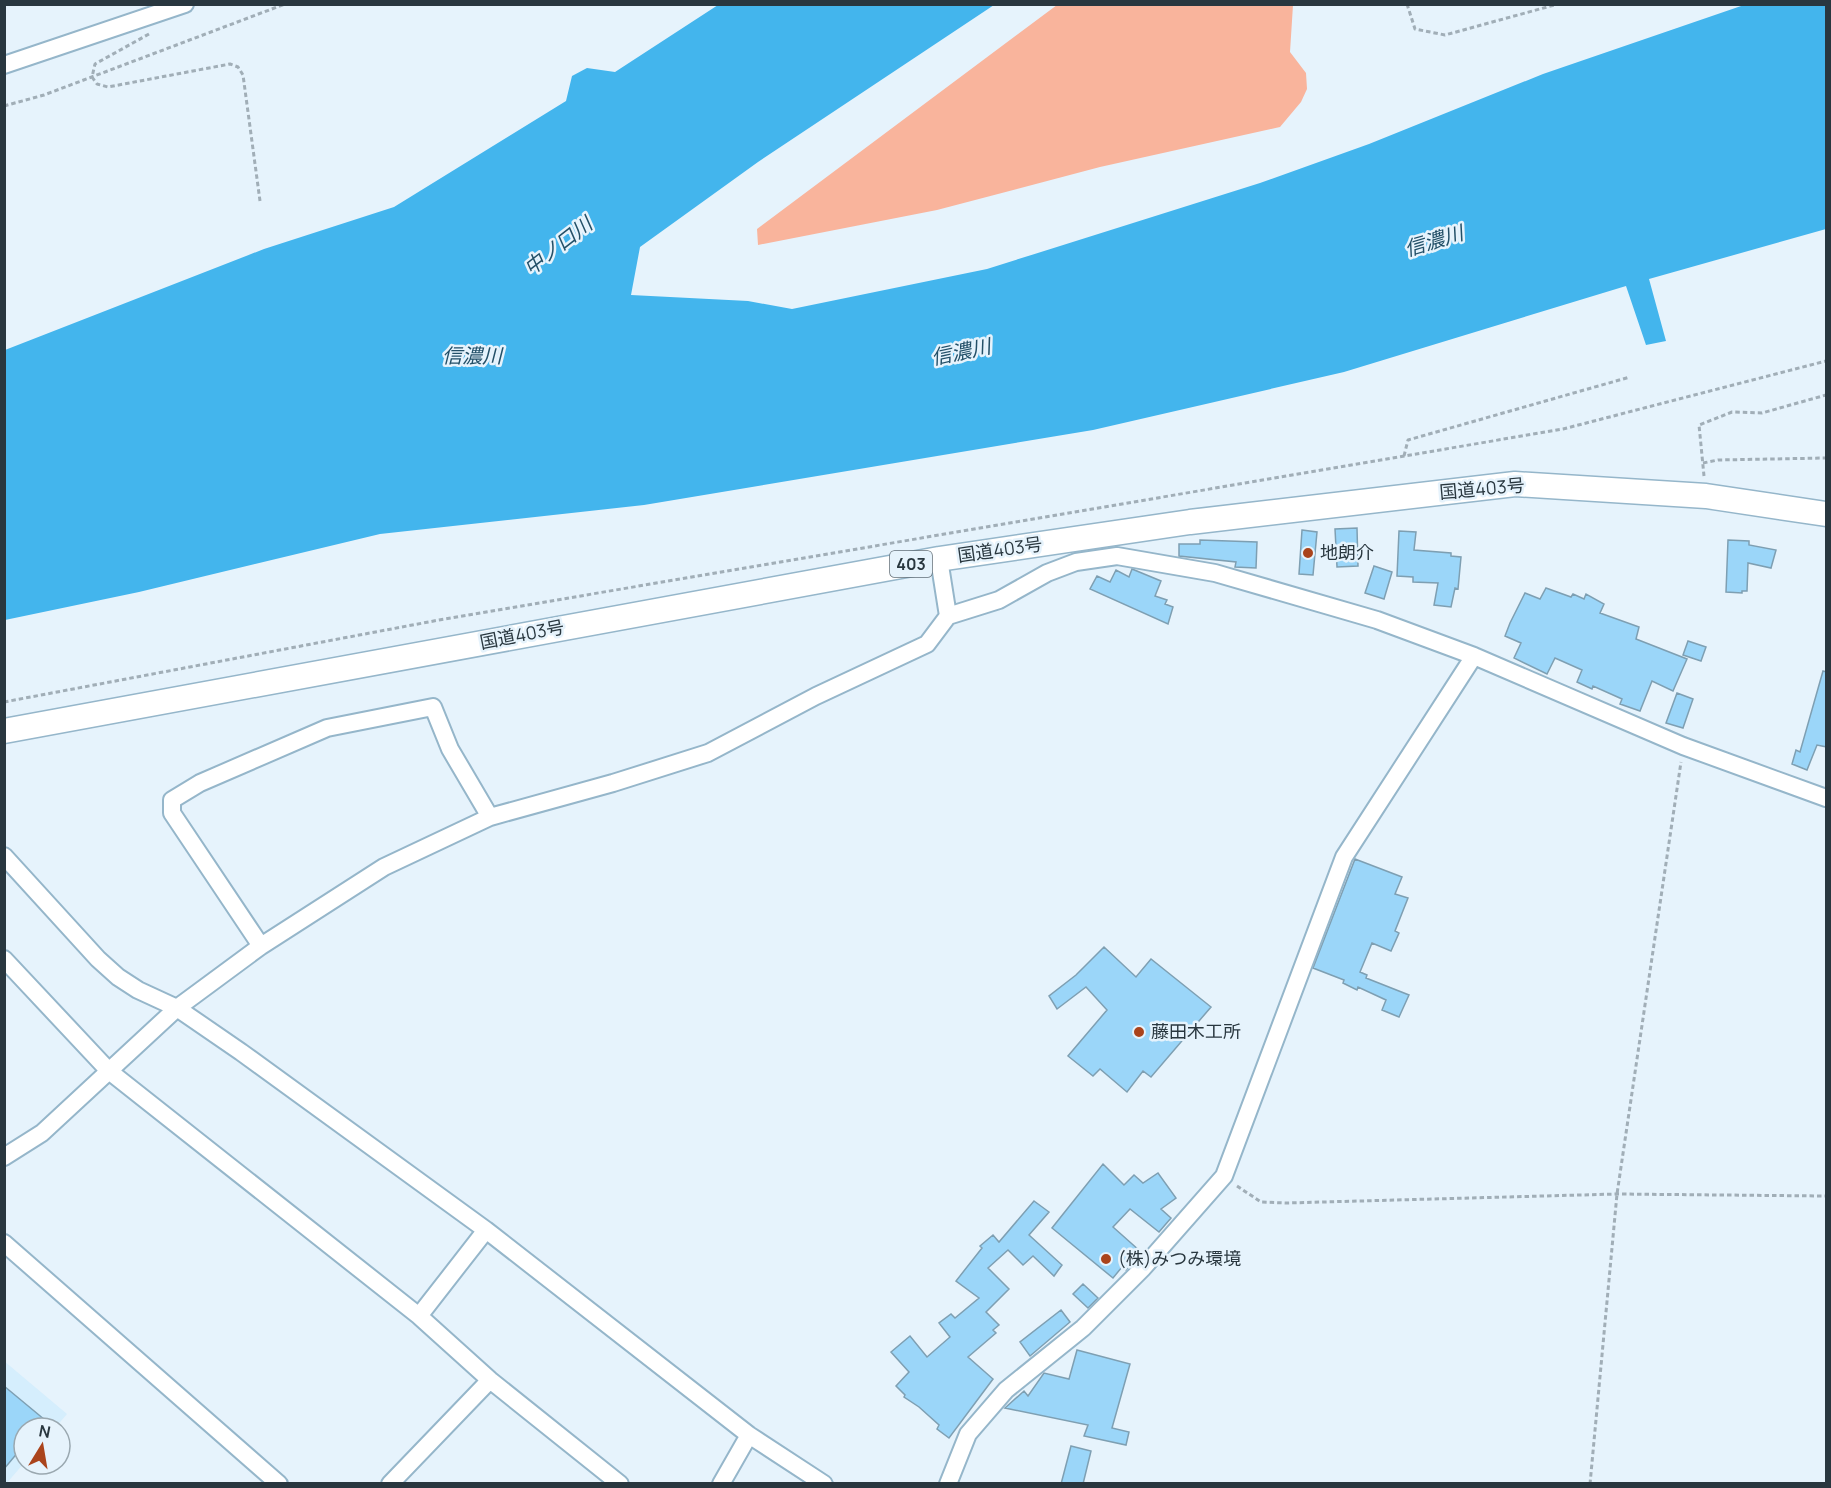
<svg xmlns="http://www.w3.org/2000/svg" width="1831" height="1488" viewBox="0 0 1831 1488" font-family="Manrope,'Noto Sans JP',sans-serif">
  <style>
    .built { fill: #d5eefd }
    .green { fill: #f9b49c }
    .water { fill: #43b5ed }
    .building { fill: #9bd6f9; stroke: #7e9fb2; stroke-width: 1.5 }
    .lines { fill: none; stroke-linecap: round; stroke-linejoin: round }
    .minor-casing { stroke: #95b6ca; stroke-width: 20 }
    .highway-casing { stroke: #95b6ca; stroke-width: 27 }
    .path { stroke: #a1aeb7; stroke-width: 3; stroke-dasharray: 4.5 3; stroke-linecap: butt }
    .minor { stroke: #fff; stroke-width: 16 }
    .highway { stroke: #fff; stroke-width: 24 }
    .poi-dot { fill: #aa441c; stroke: #e6f3fc; stroke-width: 2 }
    .labels { text-anchor: middle; stroke-width: 5; stroke-linejoin: round; paint-order: stroke }
    .shield { fill: #e6f3fc; stroke: #626f78; stroke-width: 1.5 }
    .shield-label { font-size: 16px; font-weight: bold; fill: #29373f }
    .street-label { font-size: 18px; fill: #29373f; stroke: #e6f3fc }
    .poi-label { font-size: 18px; fill: #29373f; stroke: #e6f3fc; text-anchor: start }
    .water-label { font-size: 20px; font-style: italic; fill: #235068; stroke: #e6f3fc }
  </style>
  <rect width="100%" height="100%" fill="#e6f3fc"/>
  <path class="built" d="M 4,1361 L 67,1414 L 55,1428 L 24,1428 L 24,1463 L 6,1484 Z"/>
  <path class="green" d="M 1057,5 L 1293,5 L 1290,52 L 1306,73 L 1307,89 L 1301,102 L 1280,127 L 1100,167 L 937,210 L 758,245 L 757,229 Z"/>
  <path class="water" d="M 718,5 L 994,5 L 758,162 L 640,247 L 631,295 L 748,301 L 792,309 L 987,269 L 1260,183 L 1369,144 L 1543,74 L 1744,5 L 1826,5 L 1826,229 L 1649,279 L 1666,341 L 1646,345 L 1626,286 L 1344,372 L 1093,430 L 644,505 L 380,534 L 139,592 L 5,620 L 5,350 L 264,249 L 394,207 L 566,101 L 572,76 L 587,68 L 615,72 Z"/>
  <path class="building" d="M 1357,528 L 1358,566 L 1337,567 L 1335,529 Z
    M 1302,530 L 1317,532 L 1313,575 L 1299,574 Z
    M 1399,531 L 1416,532 L 1414,550 L 1451,553 L 1451,556 L 1461,557 L 1458,589 L 1455,588 L 1451,607 L 1434,605 L 1438,583 L 1413,582 L 1413,577 L 1397,576 Z
    M 1200,540 L 1257,542 L 1256,568 L 1235,567 L 1236,562 L 1179,556 L 1179,544 L 1200,544 Z
    M 1728,540 L 1749,541 L 1749,545 L 1776,550 L 1771,568 L 1748,563 L 1747,591 L 1742,591 L 1742,593 L 1726,592 Z
    M 1374,566 L 1392,572 L 1384,599 L 1365,593 Z
    M 1132,569 L 1161,581 L 1155,596 L 1167,600 L 1165,604 L 1173,607 L 1168,624 L 1090,589 L 1097,576 L 1110,582 L 1116,570 L 1129,577 Z
    M 1546,588 L 1571,597 L 1573,594 L 1584,599 L 1586,594 L 1604,604 L 1600,613 L 1639,627 L 1636,639 L 1687,659 L 1673,691 L 1652,681 L 1640,711 L 1620,704 L 1622,699 L 1593,686 L 1592,689 L 1577,682 L 1582,670 L 1555,658 L 1547,674 L 1514,658 L 1521,643 L 1505,636 L 1510,623 L 1525,593 L 1540,599 Z
    M 1688,641 L 1706,647 L 1701,661 L 1683,655 Z
    M 1823,671 L 1827,672 L 1827,747 L 1817,745 L 1807,770 L 1792,764 L 1796,750 L 1800,752 Z
    M 1677,693 L 1693,699 L 1683,728 L 1666,723 Z
    M 1355,859 L 1402,877 L 1395,894 L 1408,898 L 1395,931 L 1399,933 L 1391,951 L 1372,943 L 1360,972 L 1367,975 L 1366,978 L 1409,995 L 1399,1017 L 1382,1010 L 1386,1000 L 1358,987 L 1357,990 L 1343,983 L 1344,980 L 1313,968 Z
    M 1104,947 L 1136,977 L 1151,959 L 1211,1007 L 1151,1077 L 1143,1071 L 1127,1092 L 1100,1069 L 1093,1076 L 1068,1056 L 1107,1010 L 1086,987 L 1057,1009 L 1049,996 L 1076,975 Z
    M 1103,1164 L 1124,1185 L 1134,1175 L 1143,1183 L 1158,1173 L 1176,1198 L 1161,1209 L 1171,1218 L 1159,1232 L 1130,1209 L 1113,1227 L 1140,1251 L 1126,1270 L 1122,1267 L 1113,1278 L 1052,1228 Z
    M 1034,1201 L 1049,1212 L 1029,1235 L 1062,1265 L 1054,1276 L 1033,1256 L 1023,1265 L 1008,1250 L 988,1268 L 1009,1289 L 986,1312 L 999,1325 L 993,1330 L 996,1333 L 968,1357 L 993,1379 L 949,1438 L 937,1429 L 939,1425 L 919,1407 L 904,1397 L 905,1395 L 896,1386 L 909,1372 L 891,1352 L 910,1336 L 927,1357 L 950,1337 L 939,1323 L 951,1314 L 955,1318 L 979,1298 L 956,1281 L 982,1248 L 980,1246 L 993,1235 L 999,1242 Z
    M 1083,1284 L 1098,1298 L 1088,1308 L 1073,1294 Z
    M 1061,1310 L 1070,1322 L 1030,1356 L 1020,1342 Z
    M 1077,1350 L 1130,1364 L 1112,1428 L 1129,1432 L 1126,1445 L 1084,1436 L 1088,1425 L 1005,1408 L 1024,1391 L 1028,1396 L 1044,1373 L 1069,1379 Z
    M 4,1386 L 45,1420 L 38,1428 L 24,1428 L 24,1445 L 4,1469 Z
    M 1071,1446 L 1091,1451 L 1083,1484 L 1061,1484 Z"/>
  <g class="lines">
    <g class="minor-casing">
      <path id="minor" d="M 4,65 L 185,4
        M 948,616 L 999,600 L 1047,573 L 1076,562 L 1117,556 L 1215,573 L 1377,620 L 1474,656 L 1683,746 L 1826,798
        M 4,856 L 98,959 L 118,977 L 138,990 L 177,1008 L 241,1052 L 486,1230 L 749,1435 L 824,1484
        M 261,946 L 172,813 L 172,800 L 200,783 L 327,728 L 433,707 L 450,749 L 490,817
        M 4,959 L 109,1071 L 419,1316 L 490,1380 L 620,1484
        M 4,1157 L 42,1133 L 177,1008 L 261,946 L 384,867 L 490,817 L 613,783 L 708,753 L 816,696 L 927,644 L 948,616 L 939,559
        M 4,1243 L 279,1484
        M 419,1316 L 486,1230
        M 390,1484 L 490,1380
        M 721,1484 L 749,1435
        M 948,1484 L 968,1434 L 1006,1390 L 1083,1328 L 1143,1268 L 1224,1176 L 1344,857 L 1474,656"/>
    </g>
    <g class="highway-casing">
      <path id="highway" d="M 4,731 L 939,559 L 1190,522 L 1515,484 L 1706,496 L 1826,514"/>
    </g>
    <path class="path" d="M 1407,4 L 1415,29 L 1445,35 L 1558,4
      M 149,34 L 95,64 L 92,77 L 97,84 L 108,87 L 230,64 L 238,67 L 243,75 L 260,201
      M 4,106 L 44,95 L 285,4
      M 1404,456 L 1408,440 L 1630,377
      M 1703,463 L 1718,460 L 1826,458
      M 1704,476 L 1699,425 L 1732,412 L 1762,413 L 1826,395
      M 4,702 L 439,620 L 1563,429 L 1826,361
      M 1237,1186 L 1261,1202 L 1286,1203 L 1617,1194 L 1826,1196
      M 1590,1484 L 1617,1194 L 1681,762"/>
    <use href="#minor" class="minor"/>
    <use href="#highway" class="highway"/>
  </g>
  <g class="poi-dot">
    <circle cx="1308" cy="553" r="6"/>
    <circle cx="1139" cy="1032" r="6"/>
    <circle cx="1106" cy="1259" r="6"/>
  </g>
  <g class="labels">
    <rect class="shield" x="890" y="551" width="42" height="26" rx="4.5"/>
    <g class="shield-label">
      <text x="911" y="570">403</text>
    </g>
    <g class="street-label">
      <text transform="translate(1482 489) rotate(-5)" y="6">国道403号</text>
      <text transform="translate(1000 550) rotate(-8)" y="6">国道403号</text>
      <text transform="translate(522 635) rotate(-11)" y="6">国道403号</text>
    </g>
    <g class="poi-label">
      <text x="1320" y="559">地朗介</text>
      <text x="1151" y="1038">藤田木工所</text>
      <text x="1118" y="1265">(株)みつみ環境</text>
    </g>
    <g class="water-label">
      <text transform="translate(1434 241) rotate(-17)" y="7">信濃川</text>
      <text transform="translate(558 246) rotate(-38)" y="7">中ノ口川</text>
      <text transform="translate(961 352) rotate(-12)" y="7">信濃川</text>
      <text x="472" y="363">信濃川</text>
    </g>
  </g>
  <rect width="1831" height="1488" fill="none" stroke="#29373f" stroke-width="12"/>
  <g transform="translate(42 1446) rotate(11)"><circle r="28" fill="#e6f3fc" stroke="#9aa8b0" stroke-width="1.5"/>
  <path d="M0-4.5L10 22L0 15L-10 22Z" fill="#aa441c"/>
  <text y="-9" font-size="16" font-weight="bold" text-anchor="middle" fill="#29373f">N</text>
  </g>
</svg>
